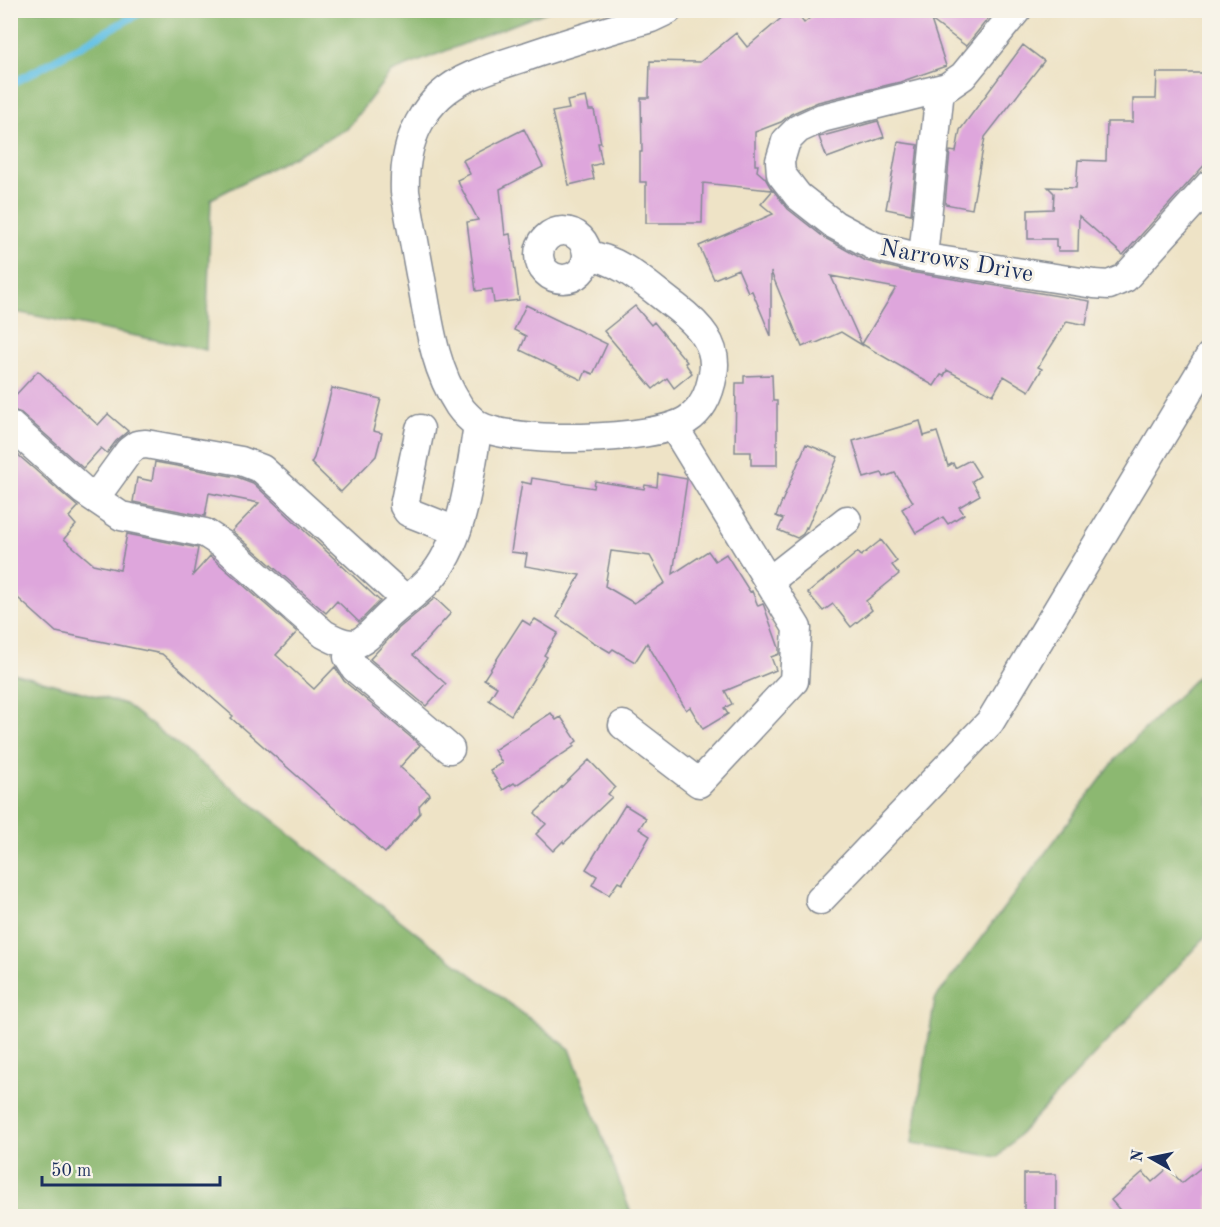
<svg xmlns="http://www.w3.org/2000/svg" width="1220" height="1227" viewBox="0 0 1220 1227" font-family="'Old Standard TT',serif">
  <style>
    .forest { fill: #8cb871; stroke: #547468; stroke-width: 1.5 }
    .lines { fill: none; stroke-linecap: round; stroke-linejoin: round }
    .stream { stroke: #67c2e5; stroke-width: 8 }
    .building { fill: #dea6dc; fill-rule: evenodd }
    .minor-casing { stroke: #848992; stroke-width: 31 }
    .minor { stroke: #fff; stroke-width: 28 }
    .labels { text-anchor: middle; stroke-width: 6; stroke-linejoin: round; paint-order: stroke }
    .street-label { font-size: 24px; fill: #1b2f5e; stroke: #f7f3e8 }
  </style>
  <rect width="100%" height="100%" fill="#f7f3e8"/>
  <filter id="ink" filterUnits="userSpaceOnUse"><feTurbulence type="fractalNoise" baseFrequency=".0167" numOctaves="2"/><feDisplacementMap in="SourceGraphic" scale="12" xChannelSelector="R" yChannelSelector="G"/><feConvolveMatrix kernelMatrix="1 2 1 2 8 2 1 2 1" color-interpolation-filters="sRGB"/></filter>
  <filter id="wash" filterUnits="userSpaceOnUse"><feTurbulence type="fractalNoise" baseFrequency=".008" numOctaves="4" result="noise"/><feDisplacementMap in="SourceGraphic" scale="24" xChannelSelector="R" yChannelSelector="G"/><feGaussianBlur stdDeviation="1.35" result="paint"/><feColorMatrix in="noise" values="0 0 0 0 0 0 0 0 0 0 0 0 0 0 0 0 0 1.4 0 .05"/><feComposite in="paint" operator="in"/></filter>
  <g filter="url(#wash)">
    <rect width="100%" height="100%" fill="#eee3c6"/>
    <path class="forest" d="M 10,11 L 11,10 L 549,11 L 391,72 L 347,129 L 211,199 L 206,350 L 11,311 Z
      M 1209,665 L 1209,933 L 998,1157 L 912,1143 L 935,999 L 1119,755 Z
      M 10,672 L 125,704 L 424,939 L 570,1049 L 632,1216 L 11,1216 Z"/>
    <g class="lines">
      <path class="stream" d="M 10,85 L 145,10"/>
    </g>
    <g id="blocks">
      <path class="building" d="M 791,10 L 794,10 L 804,23 L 819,10 L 995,10 L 966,46 L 931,20 L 946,66 L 900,82 L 818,102 L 791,114 L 781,122 L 755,132 L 755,165 L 758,165 L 757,171 L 765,178 L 772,190 L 703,183 L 702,223 L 646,223 L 646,182 L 640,182 L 640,152 L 642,152 L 641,98 L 649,98 L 650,61 L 700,62 L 736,33 L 747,47 Z
        M 1023,45 L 1044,61 L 985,137 L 972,209 L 945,204 L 950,151 L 956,152 L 960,130 Z
        M 1157,73 L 1207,73 L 1209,160 L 1123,255 L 1079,216 L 1078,251 L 1058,251 L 1058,247 L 1056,247 L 1056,239 L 1028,239 L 1028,210 L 1053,209 L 1054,193 L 1048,187 L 1076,188 L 1078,160 L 1106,161 L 1107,122 L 1133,122 L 1133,99 L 1156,99 Z
        M 586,97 L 589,110 L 594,110 L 601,143 L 598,143 L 602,163 L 591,166 L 594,179 L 569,185 L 552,112 L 569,109 L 567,101 Z
        M 878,121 L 884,137 L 827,158 L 819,137 Z
        M 524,129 L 543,167 L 500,189 L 505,235 L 510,234 L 519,300 L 494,303 L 492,289 L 476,291 L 467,222 L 478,220 L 457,180 L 470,174 L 463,160 Z
        M 898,142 L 918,145 L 911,214 L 886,209 Z
        M 773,190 L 788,209 L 825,238 L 866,261 L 910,272 L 1090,301 L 1086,325 L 1067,321 L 1038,367 L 1042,369 L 1029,391 L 1004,376 L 993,395 L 947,370 L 944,376 L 941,375 L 934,386 L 862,344 L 896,288 L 831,276 L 862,345 L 841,332 L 814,344 L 813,342 L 802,347 L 771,272 L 771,336 L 752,291 L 748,292 L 738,269 L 714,279 L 699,246 L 773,214 L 761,204 Z
        M 526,305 L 607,344 L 593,374 L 586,371 L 582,380 L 520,350 L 526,336 L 514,330 Z
        M 635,306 L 651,325 L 654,322 L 687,362 L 685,363 L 692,373 L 674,388 L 667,378 L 653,389 L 604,331 Z
        M 38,371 L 98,425 L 108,414 L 128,431 L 116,441 L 107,453 L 101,448 L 83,468 L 21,413 L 10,409 L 10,401 Z
        M 772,375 L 773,401 L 777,401 L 777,465 L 751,465 L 751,452 L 735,452 L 736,383 L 744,383 L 744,376 Z
        M 332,388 L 381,399 L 373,431 L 382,433 L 376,456 L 341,492 L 311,463 L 314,458 Z
        M 920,421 L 924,436 L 937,432 L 948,466 L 953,463 L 955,468 L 970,460 L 980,476 L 972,481 L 980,495 L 959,507 L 964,514 L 948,524 L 943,517 L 916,533 L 902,509 L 913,502 L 895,473 L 884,477 L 882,473 L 864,478 L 853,441 Z
        M 806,444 L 838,457 L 807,528 L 806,527 L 803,534 L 797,538 L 778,530 L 783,519 L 776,516 Z
        M 10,448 L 78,507 L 69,517 L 76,525 L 64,539 L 93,564 L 120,570 L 127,534 L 198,548 L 193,575 L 210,556 L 297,632 L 276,655 L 314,689 L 335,667 L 344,681 L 420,745 L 400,767 L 430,794 L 419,806 L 420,813 L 385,853 L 231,718 L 233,716 L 162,654 L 56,632 L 10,591 Z
        M 155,462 L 237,477 L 253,483 L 380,601 L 359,622 L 337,601 L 326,613 L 232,531 L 259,503 L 209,493 L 205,516 L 133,502 L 137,478 L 152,481 Z
        M 658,474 L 687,479 L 673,574 L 708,551 L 715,561 L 726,554 L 750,592 L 752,591 L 758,606 L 763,604 L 764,606 L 779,648 L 779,654 L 771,657 L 776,670 L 725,691 L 732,704 L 724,708 L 728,714 L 703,729 L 690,707 L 686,710 L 647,643 L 635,662 L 613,649 L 610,652 L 593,642 L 557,617 L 580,575 L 525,566 L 527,554 L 511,552 L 522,482 L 531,484 L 532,478 L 594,488 L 595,481 L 644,489 L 645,485 L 657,487 ZM 611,551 L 650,556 L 665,583 L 634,603 L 605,586 Z
        M 881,540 L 897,561 L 892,565 L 899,574 L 866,601 L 872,610 L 851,627 L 833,604 L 823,611 L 808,593 L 858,552 L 861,556 Z
        M 435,598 L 451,613 L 413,655 L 446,684 L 426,706 L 370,659 L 399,628 Z
        M 535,619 L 558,633 L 544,655 L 547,657 L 511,715 L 489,700 L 497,687 L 484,679 L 522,620 L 530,625 Z
        M 551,713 L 556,720 L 561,717 L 577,741 L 573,744 L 575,746 L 516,785 L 514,783 L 503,790 L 490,770 L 502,763 L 494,750 Z
        M 589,760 L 615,787 L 608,794 L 612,797 L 564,843 L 563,841 L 553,851 L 536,834 L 546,824 L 535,813 Z
        M 625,805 L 646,818 L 639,829 L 650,836 L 622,884 L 618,882 L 609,895 L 592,885 L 597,876 L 586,869 Z
        M 1209,1161 L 1209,1216 L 1125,1216 L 1111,1200 L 1143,1172 L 1152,1182 L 1168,1168 L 1182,1183 Z
        M 1024,1174 L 1056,1174 L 1056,1216 L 1024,1216 Z"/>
    </g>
  </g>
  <g filter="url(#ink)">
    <use href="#blocks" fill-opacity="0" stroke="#848992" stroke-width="1.5"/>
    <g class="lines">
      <g class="minor-casing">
        <path id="minor" d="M 1017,10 L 963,76 L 947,87 L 822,118 L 798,129 L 786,141 L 780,161 L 781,174 L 798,196 L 835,225 L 874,246 L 913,256 L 1094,284 L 1109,285 L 1125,278 L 1210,184
          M539 255a24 24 0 1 1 48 0a24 24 0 1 1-48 0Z
          M 587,255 C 621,259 650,288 676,307 C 698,324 719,345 713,374 C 710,392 703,410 687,420 C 654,441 512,445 478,425 C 472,421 463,412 459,406 C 436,371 430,331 423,290 C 417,258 411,225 405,192 C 403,142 422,97 471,76 C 489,68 509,62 528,56 C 568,42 610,30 651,18 L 668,10
          M 923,257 L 940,89
          M 10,425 L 84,491 L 121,516 L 205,533 L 222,544 L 324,634 C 360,654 362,641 388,616 C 401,604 417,593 429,580 C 464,543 470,474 478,425
          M 420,429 L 404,506 L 408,512 L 456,531
          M 95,498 L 129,451 L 137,445 L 146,444 L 241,461 L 262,469 L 406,600
          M 768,582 L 847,520
          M 351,645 L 348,657 L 355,668 L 450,749
          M 623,725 L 699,783 L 794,681 L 797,628 L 674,427
          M 820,900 L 990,722 L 1210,356"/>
      </g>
      <use href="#minor" class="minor"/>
    </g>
  </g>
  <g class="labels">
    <g class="street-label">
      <text transform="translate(957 260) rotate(10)" y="8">Narrows Drive</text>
    </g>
  </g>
  <rect width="1220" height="1227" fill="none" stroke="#f7f3e8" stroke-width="36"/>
  <g transform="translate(1151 1158) rotate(279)" stroke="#f7f3e8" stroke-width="4.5" paint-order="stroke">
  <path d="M0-4.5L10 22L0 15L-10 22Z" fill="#1b2f5e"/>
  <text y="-9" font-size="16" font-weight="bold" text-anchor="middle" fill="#1b2f5e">N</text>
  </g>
  <path d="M42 1176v9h178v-9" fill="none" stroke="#1b2f5e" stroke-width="3"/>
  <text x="51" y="1176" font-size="18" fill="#1b2f5e" stroke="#f7f3e8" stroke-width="4.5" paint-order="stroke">50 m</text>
</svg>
